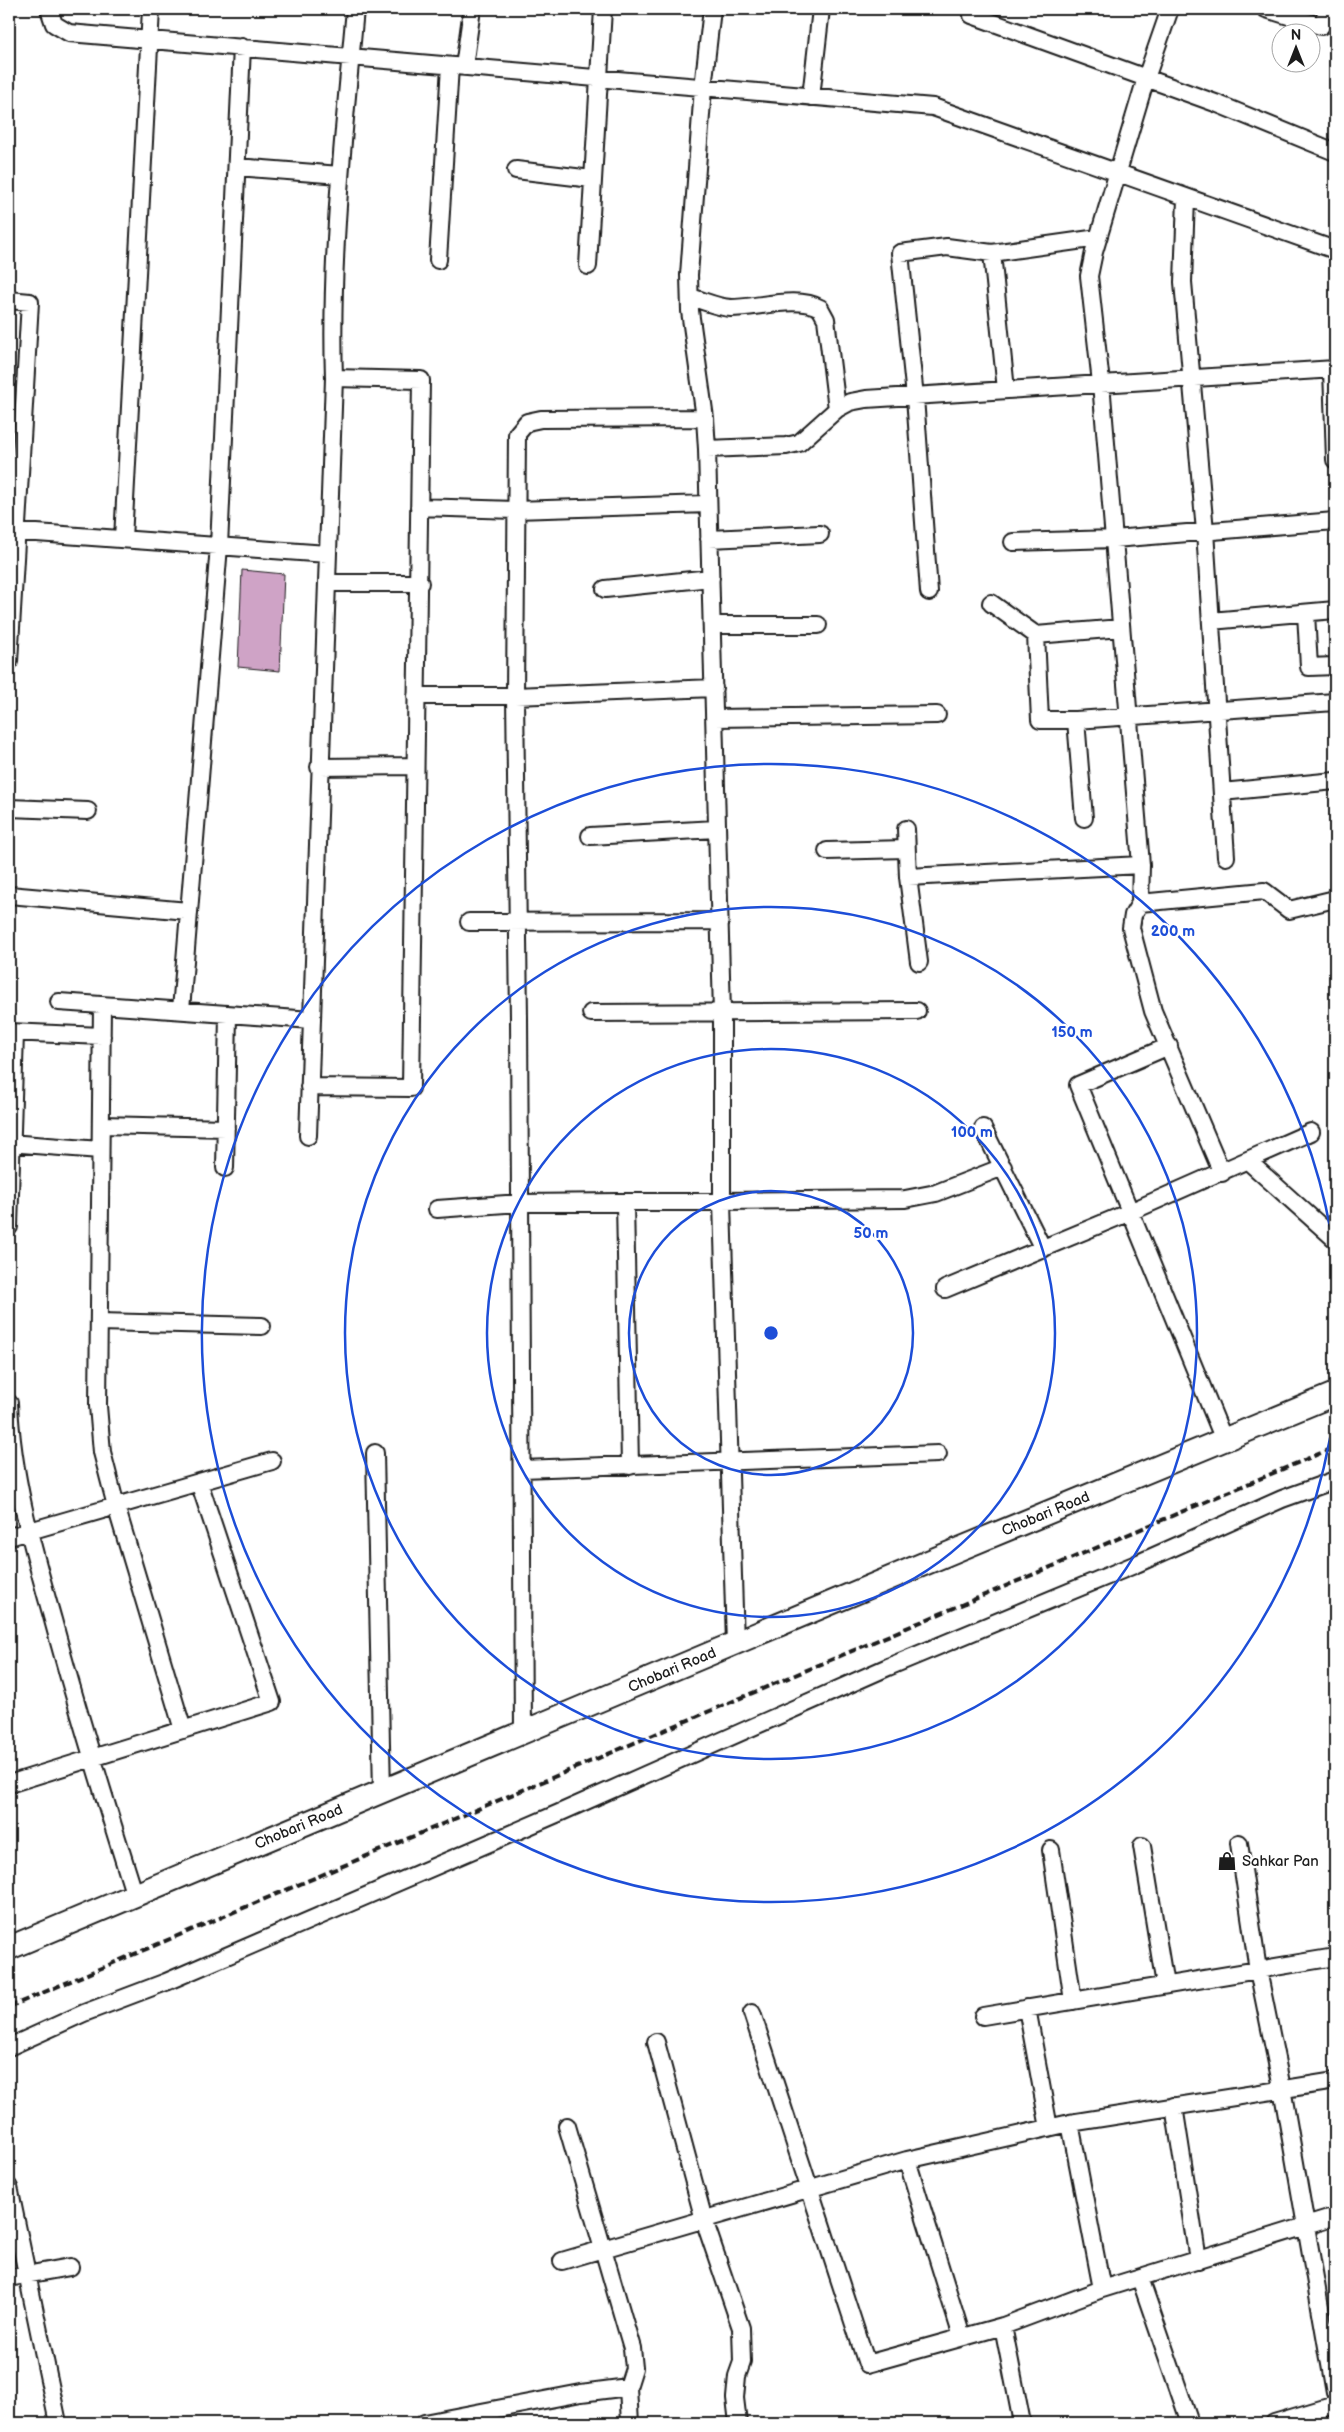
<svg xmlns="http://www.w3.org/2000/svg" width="1344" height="2432" viewBox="0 0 1344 2432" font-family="'Balsamiq Sans',sans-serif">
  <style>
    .building { fill: #cfa3c6; stroke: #1c1c1c }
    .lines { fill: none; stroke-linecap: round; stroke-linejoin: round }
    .street-casing { stroke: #1c1c1c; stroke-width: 20 }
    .secondary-casing { stroke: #1c1c1c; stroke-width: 26 }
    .street { stroke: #fff; stroke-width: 16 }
    .secondary { stroke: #fff; stroke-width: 22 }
    .rail { stroke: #1c1c1c; stroke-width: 4; stroke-dasharray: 8 4; stroke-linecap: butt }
    .ring { fill: none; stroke: #1d4ed8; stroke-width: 2.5 }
    .labels { text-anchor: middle; stroke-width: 4.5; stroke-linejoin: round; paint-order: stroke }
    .street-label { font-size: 15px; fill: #1c1c1c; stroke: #fff }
    .poi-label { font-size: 15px; fill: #1c1c1c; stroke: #fff; text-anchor: start }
    .centre { fill: #1d4ed8; stroke: #fff; stroke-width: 2.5 }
    .ring-label { font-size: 15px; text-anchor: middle; font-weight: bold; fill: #1d4ed8; stroke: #fff; stroke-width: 4.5; stroke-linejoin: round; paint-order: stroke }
  </style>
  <rect width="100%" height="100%" fill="#fff"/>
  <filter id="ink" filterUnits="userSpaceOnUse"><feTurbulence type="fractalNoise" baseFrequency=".02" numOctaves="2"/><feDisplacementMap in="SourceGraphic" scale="10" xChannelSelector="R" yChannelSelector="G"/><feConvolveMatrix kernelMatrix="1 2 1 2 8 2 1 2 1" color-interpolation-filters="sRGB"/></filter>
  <g filter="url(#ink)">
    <path class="building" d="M 242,570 L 284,574 L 280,671 L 238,667 Z"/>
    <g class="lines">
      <g class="street-casing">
        <path id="street" d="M 49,9 L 54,24 L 69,33 L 933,107 L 1335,250
          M 712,9 L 703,88 L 689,275 L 690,311 L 705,418 L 707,449 L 722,1013 L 722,1202 L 735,1644
          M 972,9 L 972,15 L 1218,104 L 1335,152
          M 1170,9 L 1146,78 L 1094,252 L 1089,276 L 1101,383 L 1141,865 L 1140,903 L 1133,915 L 1131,928 L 1153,1011 L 1222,1173
          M 1266,9 L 1321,26 L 1328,9
          M 464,67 L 472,9
          M 811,97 L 821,9
          M 237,167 L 340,175
          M 516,170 L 592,179
          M 1186,198 L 1183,282 L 1205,531 L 1226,857
          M 992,253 L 1006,390
          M 438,260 L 450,66
          M 588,266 L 603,9
          M 690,297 C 705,301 716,307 731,308 C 757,308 798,295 820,308 L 826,319 L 837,409
          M 9,300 L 30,302 L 9,662
          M 1332,369 L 1335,460
          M 707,449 L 786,446 L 799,443 L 837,409 L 850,402 L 866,399 L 1335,369
          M 419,507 L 515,510 L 708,504
          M 9,531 L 327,554
          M 123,539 L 151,9
          M 709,539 L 820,534
          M 1013,542 L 1114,539 L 1335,521
          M 327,583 L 420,583
          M 605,589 L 711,578
          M 929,592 L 915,397 L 900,253 L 947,247 L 992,253 L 1098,238
          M 991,603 L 1036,635 L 1040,720 L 1076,720 L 1335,702
          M 1306,613 L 1309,667 L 1335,666
          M 1211,621 L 1335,610
          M 713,625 L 818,625
          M 1036,635 L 1121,628
          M 416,696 L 515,696 L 714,688
          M 714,718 L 937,715
          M 1076,720 L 1084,818
          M 319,767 L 415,766
          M 1222,792 L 1335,781
          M 9,808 L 88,811
          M 906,829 L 908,877 L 919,962
          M 590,836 L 716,829
          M 827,851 L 906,849
          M 908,877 L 1141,865
          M 9,895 L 188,911
          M 1140,903 L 1264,891 L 1289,910 L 1335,899
          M 469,922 L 718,921
          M 59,1002 L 312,1020
          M 102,1005 L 98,1406 L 102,1452 L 116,1506 L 183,1730
          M 181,1010 L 219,546 L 242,47
          M 591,1013 L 917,1011
          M 9,1032 L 102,1036
          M 1169,1046 L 1078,1085 L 1224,1440
          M 309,1087 L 411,1088 L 421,380 L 334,378
          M 101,1125 L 226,1128
          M 983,1128 L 1043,1249
          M 308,1136 L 334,378 C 330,255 344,131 355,9
          M 9,1143 L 100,1150
          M 1248,1161 L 1335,1239
          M 225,1168 L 228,1014
          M 625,1202 L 630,1466
          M 437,1209 L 520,1203 L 905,1199 L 936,1193 L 1003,1167
          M 9,1227 L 15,1033
          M 945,1289 L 1130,1212 L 1311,1132
          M 99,1322 L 262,1326
          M 9,1403 C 12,1477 33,1549 53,1620 C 78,1713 106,1804 135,1896
          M 375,1453 L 382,1793
          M 522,1469 L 938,1454
          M 9,1537 L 272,1461
          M 523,1733 L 519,1018 L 515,696 L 517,434 L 527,422 L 541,419 L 705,418
          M 9,1784 L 272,1702 L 199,1482
          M 1239,1843 L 1258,1970 L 1282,2088 L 1335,2393
          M 1142,1846 L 1165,1985
          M 1051,1850 L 1073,2001
          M 1027,2008 L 1049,2128
          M 752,2013 L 867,2364 L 1003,2326 L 1102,2289 L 1335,2217
          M 983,2016 L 1335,1957
          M 656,2042 L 704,2220 L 741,2328 L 742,2362 L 737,2376 L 735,2398 L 738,2423
          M 9,2047 L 84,2013 L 166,1982 L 559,1813 L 888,1667 L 1134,1565 L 1282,1499 L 1335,1480
          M 1174,2106 L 1198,2260
          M 1070,2123 L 1102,2289
          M 567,2126 L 632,2348 L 634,2368 L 628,2387 L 630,2423
          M 907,2160 L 962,2337
          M 9,2187 L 58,2423
          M 562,2261 L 907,2160 L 1070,2123 L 1335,2081
          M 9,2278 L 70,2267
          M 1140,2278 L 1190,2423
          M 1003,2326 L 1022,2423
          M 424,2423 L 581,2393 L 628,2387
          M 1274,2423 L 1335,2405"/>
      </g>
      <g class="secondary-casing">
        <g id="secondary">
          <path id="s1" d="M 9,1948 L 957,1550 L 1335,1394"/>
        </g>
      </g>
      <use href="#street" class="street"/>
      <use href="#secondary" class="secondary"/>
      <path class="rail" d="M 9,2007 L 1335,1447"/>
    </g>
  </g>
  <g class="ring">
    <circle cx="771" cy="1333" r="142"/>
    <circle cx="771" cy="1333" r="284"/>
    <circle cx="771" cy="1333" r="426"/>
    <path d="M1335 1407A569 569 0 1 1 1335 1259"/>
  </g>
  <defs>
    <g id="shop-bare" transform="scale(1.5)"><path d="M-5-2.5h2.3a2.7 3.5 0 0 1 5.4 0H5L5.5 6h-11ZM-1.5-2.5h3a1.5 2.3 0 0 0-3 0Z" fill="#1c1c1c" stroke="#fff" stroke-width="2.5" paint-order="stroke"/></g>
  </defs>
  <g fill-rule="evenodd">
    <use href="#shop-bare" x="1227" y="1861"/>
  </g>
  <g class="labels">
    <g class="street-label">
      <text dy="5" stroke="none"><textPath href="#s1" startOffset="1124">Chobari Road</textPath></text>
      <text dy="5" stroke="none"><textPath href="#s1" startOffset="719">Chobari Road</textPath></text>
      <text dy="5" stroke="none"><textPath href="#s1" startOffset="314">Chobari Road</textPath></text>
    </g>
    <g class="poi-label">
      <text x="1242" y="1866">Sahkar Pan</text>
    </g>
  </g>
  <circle cx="771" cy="1333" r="8" class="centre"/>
  <g class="ring-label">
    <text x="1173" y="936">200 m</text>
    <text x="1072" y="1037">150 m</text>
    <text x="972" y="1137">100 m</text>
    <text x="871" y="1238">50 m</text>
  </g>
  <rect width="1344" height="2432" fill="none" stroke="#fff" stroke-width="30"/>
  <rect x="15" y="15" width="1314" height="2402" fill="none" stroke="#1c1c1c" stroke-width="2" filter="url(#ink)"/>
  <g transform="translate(1296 48)"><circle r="24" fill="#ffffff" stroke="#a4a4a4"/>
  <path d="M0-4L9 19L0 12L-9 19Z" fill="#1c1c1c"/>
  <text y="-8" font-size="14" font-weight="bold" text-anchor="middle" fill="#1c1c1c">N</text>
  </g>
</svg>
